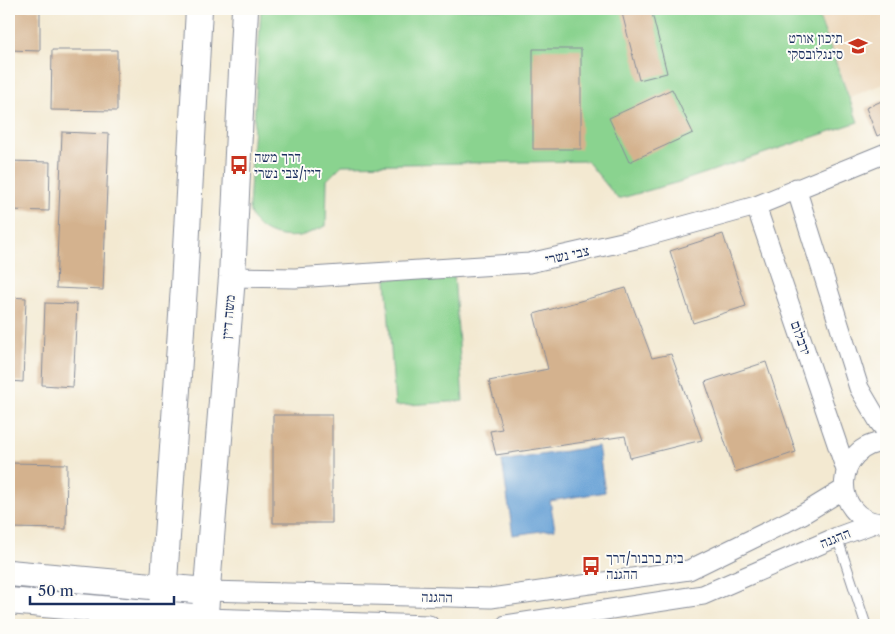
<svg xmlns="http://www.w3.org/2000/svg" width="895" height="634" viewBox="0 0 895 634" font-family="'Libre Caslon Text','Frank Ruhl Libre',serif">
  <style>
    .built { fill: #ecd7ba }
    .green { fill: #8ad38f; stroke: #528176 }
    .water { fill: #66a0d5; stroke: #40689a }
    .building { fill: #d4b28e }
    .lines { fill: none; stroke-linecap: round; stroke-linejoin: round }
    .lane-casing { stroke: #878c98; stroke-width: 11 }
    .street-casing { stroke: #878c98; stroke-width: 21 }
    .secondary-casing { stroke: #878c98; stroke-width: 28 }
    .lane { stroke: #fff; stroke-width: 9 }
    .street { stroke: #fff; stroke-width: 19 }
    .secondary { stroke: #fff; stroke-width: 26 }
    .labels { text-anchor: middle; stroke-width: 4; stroke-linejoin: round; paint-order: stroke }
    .poi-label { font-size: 14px; fill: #1b2f5e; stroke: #fdfcf7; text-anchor: start }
    .street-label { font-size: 14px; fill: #1b2f5e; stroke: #fdfcf7 }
  </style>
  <rect width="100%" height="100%" fill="#fdfcf7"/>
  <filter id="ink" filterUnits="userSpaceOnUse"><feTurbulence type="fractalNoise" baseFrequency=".02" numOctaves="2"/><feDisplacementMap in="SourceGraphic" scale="10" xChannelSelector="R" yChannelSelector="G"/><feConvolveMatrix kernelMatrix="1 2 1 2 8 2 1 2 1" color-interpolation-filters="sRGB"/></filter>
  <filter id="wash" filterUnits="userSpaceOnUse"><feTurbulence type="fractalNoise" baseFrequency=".0096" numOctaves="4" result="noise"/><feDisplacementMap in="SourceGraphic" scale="20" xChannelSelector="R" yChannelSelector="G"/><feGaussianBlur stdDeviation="1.12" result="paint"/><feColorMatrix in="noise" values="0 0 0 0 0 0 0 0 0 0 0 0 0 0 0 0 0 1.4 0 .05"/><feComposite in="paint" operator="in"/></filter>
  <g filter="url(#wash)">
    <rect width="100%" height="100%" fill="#f3e9d1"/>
    <path class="built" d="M 816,9 L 886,9 L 886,83 L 850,97 Z"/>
    <path class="green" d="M 261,9 L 816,9 L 858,122 L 679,182 L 618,199 L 587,161 L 342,165 L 327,180 L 326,226 C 318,229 308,234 300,236 C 278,239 253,231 249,208 Z
      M 454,274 L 463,401 L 395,406 L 386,279 Z"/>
    <path class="water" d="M 598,446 L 605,492 L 550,501 L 555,529 L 513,535 L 502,461 Z"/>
    <g id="blocks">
      <path class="building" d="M 9,9 L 40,9 L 40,51 L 9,50 Z
        M 640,9 L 651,9 L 667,73 L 639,80 L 622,13 Z
        M 533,49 L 581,49 L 581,149 L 533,149 Z
        M 52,50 L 117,50 L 117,111 L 51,110 Z
        M 672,89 L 693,133 L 629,162 L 609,118 Z
        M 886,99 L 886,132 L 877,136 L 866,108 Z
        M 62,132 L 109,134 L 103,290 L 56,288 Z
        M 9,161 L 50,162 L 49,211 L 9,210 Z
        M 723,234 L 746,306 L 693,323 L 670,251 Z
        M 626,288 L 652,358 L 671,354 L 702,440 L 630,458 L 625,436 L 496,455 L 490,431 L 502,429 L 489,381 L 548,369 L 534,314 Z
        M 9,297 L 26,298 L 23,382 L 9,381 Z
        M 45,303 L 77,304 L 73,387 L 42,385 Z
        M 766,362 L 796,452 L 735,472 L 705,382 Z
        M 273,415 L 332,415 L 332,523 L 273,523 Z
        M 9,463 L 67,464 L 66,529 L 9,528 Z"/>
    </g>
  </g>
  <g filter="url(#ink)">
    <use href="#blocks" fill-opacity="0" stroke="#878c98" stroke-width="1"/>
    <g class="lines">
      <g class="lane-casing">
        <path id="lane" d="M 837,537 L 866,625"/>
      </g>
      <g class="street-casing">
        <path id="street" d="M 796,188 L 859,388 L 879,422 L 886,431
          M 756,206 L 846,470
          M 232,277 L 295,278 L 529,263 L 640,238 L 756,206 L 886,153
          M 881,523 C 830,519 833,444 886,442
          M 206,591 L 491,598 L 689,570 L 803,514 L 844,489
          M 205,618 L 429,625
          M 506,625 L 703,595 L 837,537 L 875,523"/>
      </g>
      <g class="secondary-casing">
        <path id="secondary" d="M 9,573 L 206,591
          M 9,601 L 205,618
          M 161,625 L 184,286 L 199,9
          M 204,625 L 232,277 L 245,9"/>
      </g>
      <use href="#lane" class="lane"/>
      <use href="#street" class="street"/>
      <use href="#secondary" class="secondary"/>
    </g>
  </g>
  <defs>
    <g id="school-bare" transform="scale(1.5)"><path d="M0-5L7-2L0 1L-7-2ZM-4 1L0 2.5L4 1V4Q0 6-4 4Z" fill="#c8321e" stroke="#fdfcf7" stroke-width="2.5" paint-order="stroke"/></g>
    <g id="bus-bare" transform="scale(1.5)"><path d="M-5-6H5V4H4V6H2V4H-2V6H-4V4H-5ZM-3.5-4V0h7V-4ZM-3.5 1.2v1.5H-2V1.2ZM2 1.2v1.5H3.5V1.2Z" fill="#c8321e" stroke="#fdfcf7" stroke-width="2.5" paint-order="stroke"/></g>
  </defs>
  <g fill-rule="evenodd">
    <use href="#school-bare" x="858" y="46"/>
    <use href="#bus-bare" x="239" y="165"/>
    <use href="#bus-bare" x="591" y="566"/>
  </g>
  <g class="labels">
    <g class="poi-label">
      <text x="843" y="43" text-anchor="end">תיכון אורט<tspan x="843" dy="16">סינגלובסקי</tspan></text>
      <text x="254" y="162">דרך משה<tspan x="254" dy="16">דיין/צבי נשרי</tspan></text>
      <text x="606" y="563">בית ברבור/דרך<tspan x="606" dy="16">ההגנה</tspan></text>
    </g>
    <g class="street-label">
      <text transform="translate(567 255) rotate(-12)" y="5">צבי נשרי</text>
      <text transform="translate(228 317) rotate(-85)" y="5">משה דיין</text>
      <text transform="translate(801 338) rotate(71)" y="5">ירבלום</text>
      <text transform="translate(835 538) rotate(-22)" y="5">ההגנה</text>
      <text transform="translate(437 597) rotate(1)" y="5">ההגנה</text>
    </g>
  </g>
  <rect width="895" height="634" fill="none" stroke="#fdfcf7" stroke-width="30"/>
  <path d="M30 596v8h144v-8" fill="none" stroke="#1b2f5e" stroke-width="2.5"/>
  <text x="38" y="596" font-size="15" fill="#1b2f5e" stroke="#fdfcf7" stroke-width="4" paint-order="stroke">50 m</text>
</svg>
